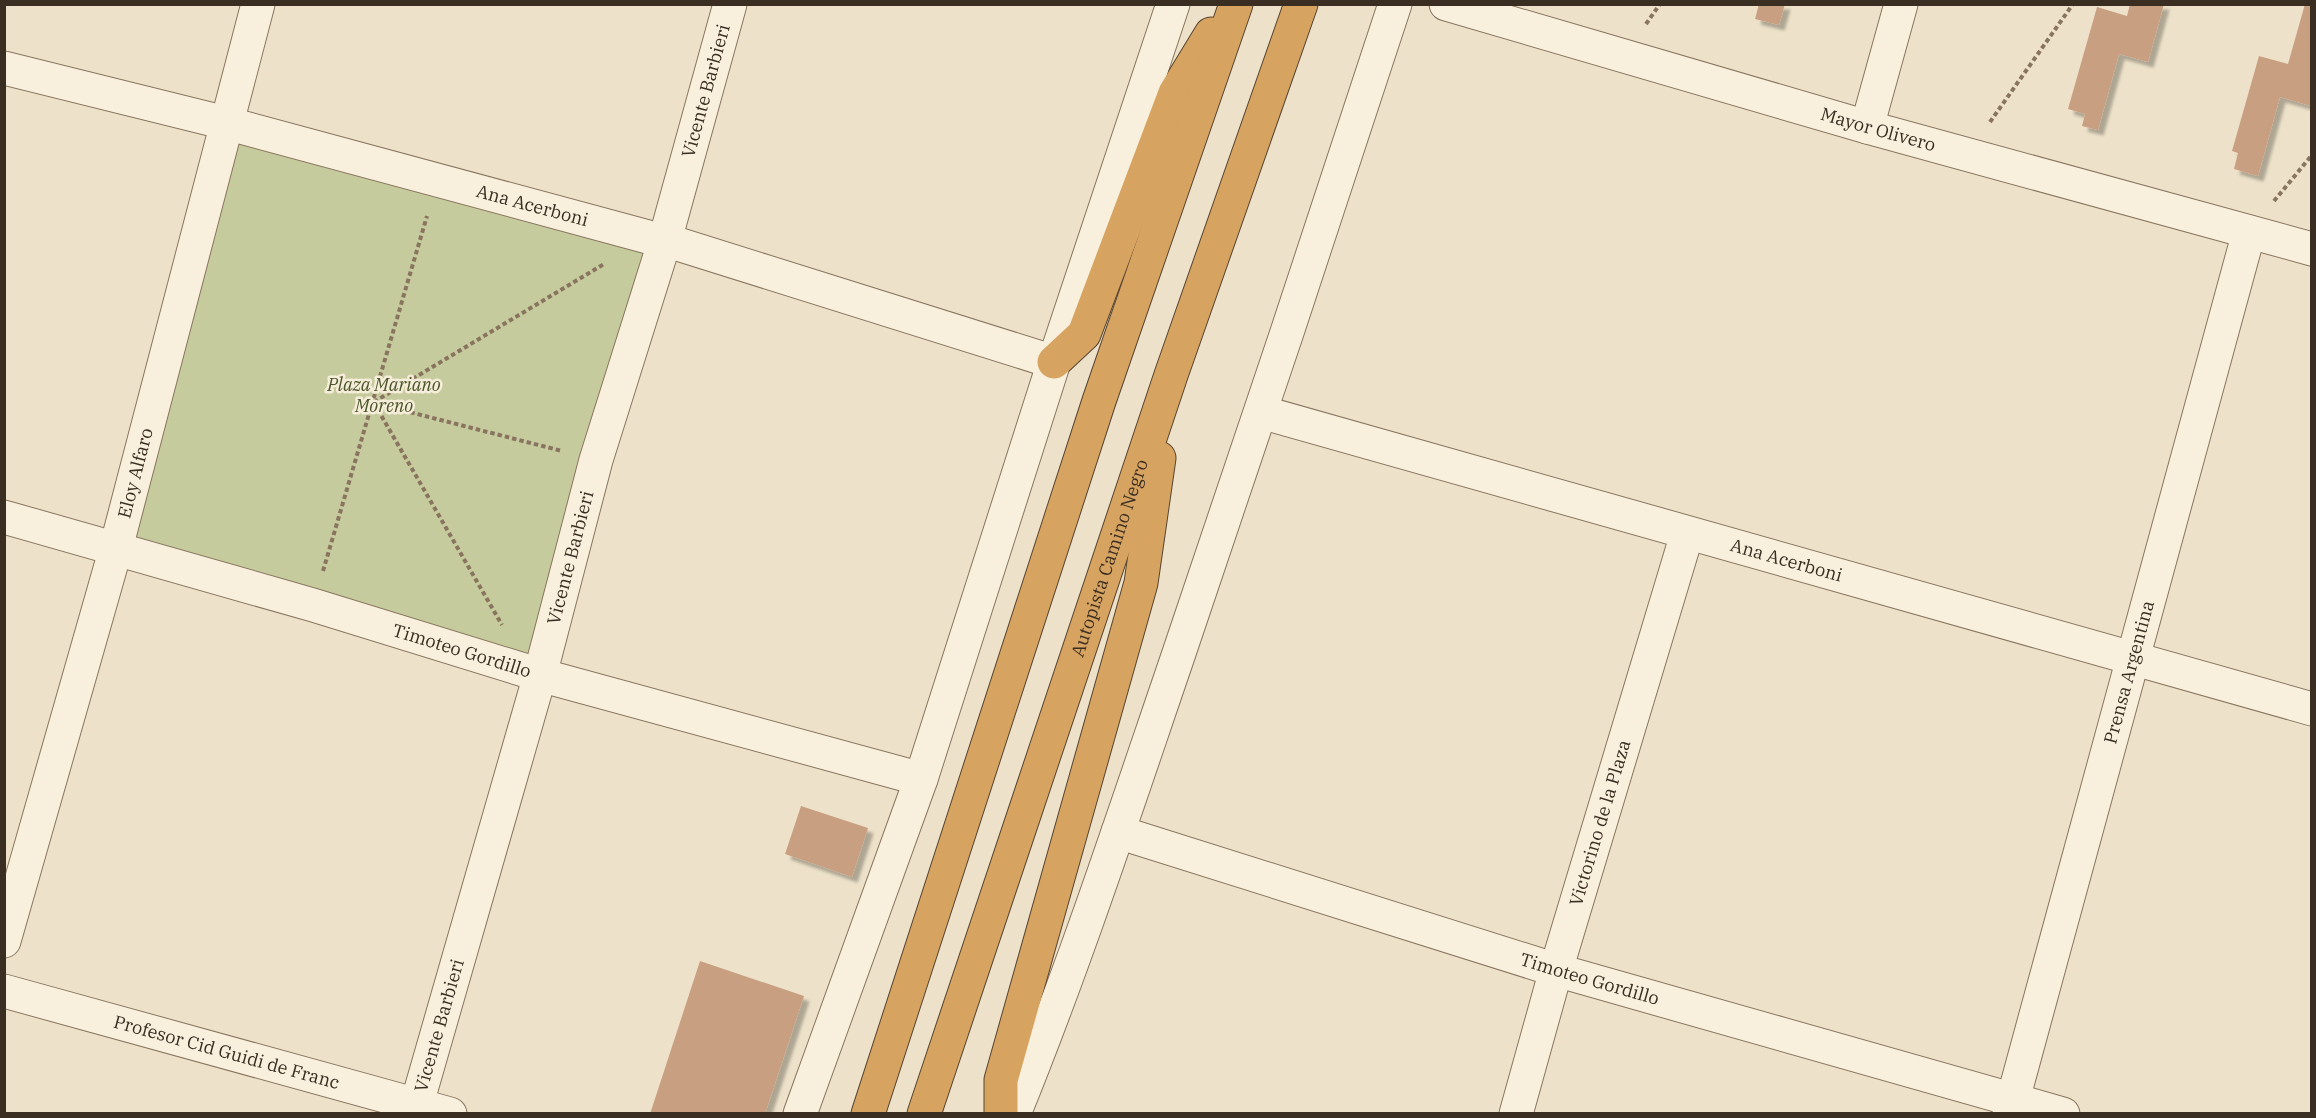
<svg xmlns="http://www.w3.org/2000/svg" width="2316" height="1118" viewBox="0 0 2316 1118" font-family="'IBM Plex Serif',serif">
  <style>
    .green { fill: #c6cb9d }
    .building { fill: #c99f81; filter: url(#shadow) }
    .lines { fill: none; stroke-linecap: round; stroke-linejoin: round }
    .minor-casing { stroke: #89755f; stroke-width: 35 }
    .highway-casing { stroke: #574432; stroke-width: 35 }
    .path { stroke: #89755f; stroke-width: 4; stroke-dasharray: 4.5 3; stroke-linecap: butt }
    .minor { stroke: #f8f0dd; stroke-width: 33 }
    .highway { stroke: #d7a360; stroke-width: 33 }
    .labels { text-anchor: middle; stroke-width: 5; stroke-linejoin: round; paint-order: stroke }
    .street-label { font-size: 18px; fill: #3a2d21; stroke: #f5edd9 }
    .park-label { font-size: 18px; font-style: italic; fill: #4a5629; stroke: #f5edd9 }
  </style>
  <defs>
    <filter id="shadow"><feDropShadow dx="5.5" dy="5.5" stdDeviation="1.5" flood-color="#0004"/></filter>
  </defs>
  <rect width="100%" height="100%" fill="#ede2c9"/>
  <path class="green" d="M 226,123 L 648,237 L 540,675 L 116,548 Z"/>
  <path class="building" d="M 1759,4 L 1785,4 L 1779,25 L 1755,19 Z
    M 2130,4 L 2164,4 L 2148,62 L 2119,54 L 2098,130 L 2082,126 L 2085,114 L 2068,109 L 2097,7 L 2127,16 Z
    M 2305,4 L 2312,4 L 2311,106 L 2280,97 L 2258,176 L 2234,169 L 2238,153 L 2232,151 L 2259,56 L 2288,64 Z
    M 801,806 L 868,828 L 852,877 L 785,854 Z
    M 700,961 L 804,996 L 765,1114 L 650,1114 Z"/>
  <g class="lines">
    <g class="minor-casing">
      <g id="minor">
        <path id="s1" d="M 1446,4 L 1867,127 L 2312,249"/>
        <path id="s2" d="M 4,68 L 226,123 L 648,237 L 665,240 L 1054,362"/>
        <path d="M 1867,127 L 1901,4"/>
        <path id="s3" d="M 1261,412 L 2312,709"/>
        <path id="s4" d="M 4,517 L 313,605 L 540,675 L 921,779"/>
        <path id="s5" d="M 1118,832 L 1556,970 L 2063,1114"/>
        <path id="s6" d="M 4,941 L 116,548 L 258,4"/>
        <path id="s7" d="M 4,991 L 450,1114"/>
        <path id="s8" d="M 414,1114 L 540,675 L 596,460 L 665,240 L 730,4"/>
        <path d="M 800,1114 L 921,779 L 1054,362 L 1173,4"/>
        <path d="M 1014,1114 C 1075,964 1125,811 1177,659 C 1251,441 1324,223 1395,4"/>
        <path id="s9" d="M 1516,1114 L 1556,970 L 1687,534"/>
        <path id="s10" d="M 2009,1114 L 2249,232"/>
      </g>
    </g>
    <g class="highway-casing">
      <g id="highway">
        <path d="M 1054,362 L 1084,334 L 1175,93 L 1211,34"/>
        <path d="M 868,1114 L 1099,401 L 1236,4"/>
        <path id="s11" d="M 924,1114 L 1171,375 L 1301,4"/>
        <path d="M 1001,1114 L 1001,1080 L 1141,583 L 1159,458"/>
      </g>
    </g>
    <path class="path" d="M 1646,24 L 1660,4
      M 1990,122 L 2073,4
      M 2274,201 L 2312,155
      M 374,402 L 604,264
      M 374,403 L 502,625
      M 374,403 L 562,451
      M 323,571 L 427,216"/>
    <use href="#minor" class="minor"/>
    <use href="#highway" class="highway"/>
  </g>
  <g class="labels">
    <g class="street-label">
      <text dy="6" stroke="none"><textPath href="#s8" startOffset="1064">Vicente Barbieri</textPath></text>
      <text dy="6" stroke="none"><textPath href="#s1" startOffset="450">Mayor Olivero</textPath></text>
      <text dy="6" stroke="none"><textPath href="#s2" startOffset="546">Ana Acerboni</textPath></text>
      <text dy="6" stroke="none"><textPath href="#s6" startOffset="486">Eloy Alfaro</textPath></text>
      <text dy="6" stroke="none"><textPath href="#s8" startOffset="578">Vicente Barbieri</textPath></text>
      <text dy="6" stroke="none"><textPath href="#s11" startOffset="586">Autopista Camino Negro</textPath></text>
      <text dy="6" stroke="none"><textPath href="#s3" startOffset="546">Ana Acerboni</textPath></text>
      <text dy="6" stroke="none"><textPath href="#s4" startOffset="477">Timoteo Gordillo</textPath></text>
      <text dy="6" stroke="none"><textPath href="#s10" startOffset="458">Prensa Argentina</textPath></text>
      <text dy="6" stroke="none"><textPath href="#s9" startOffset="303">Victorino de la Plaza</textPath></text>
      <text dy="6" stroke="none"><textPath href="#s5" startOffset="494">Timoteo Gordillo</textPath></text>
      <text dy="6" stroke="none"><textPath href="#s8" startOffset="92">Vicente Barbieri</textPath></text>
      <text dy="6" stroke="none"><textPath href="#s7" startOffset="231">Profesor Cid Guidi de Franc</textPath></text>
    </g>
    <g class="park-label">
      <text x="384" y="391">Plaza Mariano<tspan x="384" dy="21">Moreno</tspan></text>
    </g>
  </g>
  <rect width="2316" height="1118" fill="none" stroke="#3a2d21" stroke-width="12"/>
</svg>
